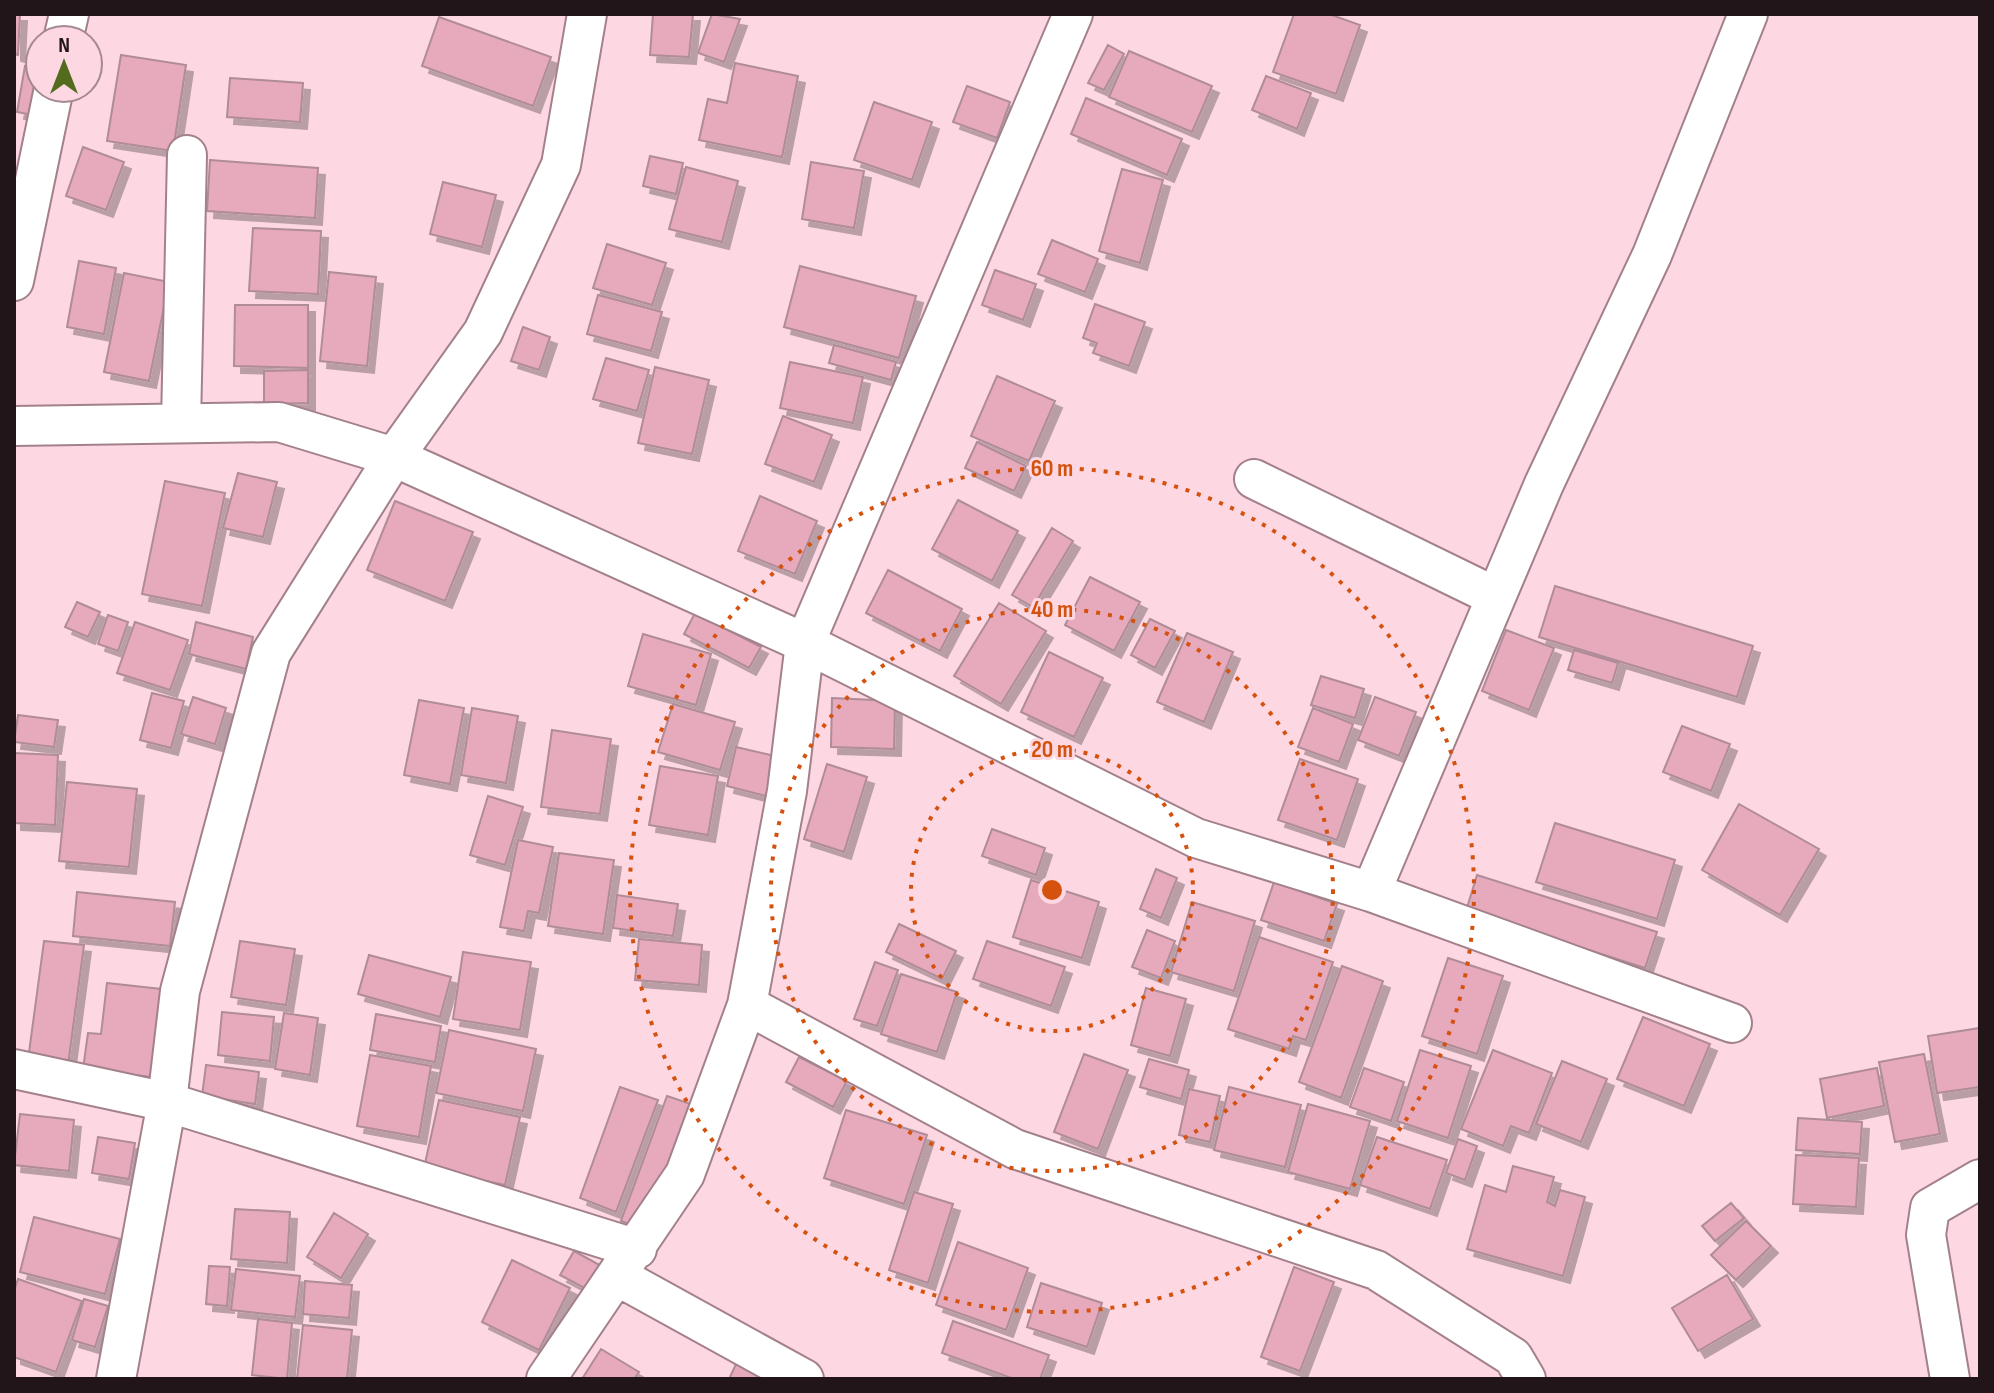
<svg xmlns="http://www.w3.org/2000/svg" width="1994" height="1393" viewBox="0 0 1994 1393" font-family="'Sofia Sans Condensed',sans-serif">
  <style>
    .building { fill: #e7aabd; stroke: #af8c97; stroke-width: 2; filter: url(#shadow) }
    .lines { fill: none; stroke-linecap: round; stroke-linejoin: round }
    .street-casing { stroke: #a3818b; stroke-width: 42 }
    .street { stroke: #fff; stroke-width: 38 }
    .ring { fill: none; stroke: #d4520d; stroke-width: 4; stroke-dasharray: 4 8 }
    .centre { fill: #d4520d; stroke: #fdd7e2; stroke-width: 4 }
    .ring-label { font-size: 24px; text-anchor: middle; font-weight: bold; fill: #d4520d; stroke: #fdd7e2; stroke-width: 6; stroke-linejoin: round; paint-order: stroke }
  </style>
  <defs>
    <filter id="shadow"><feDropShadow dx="7" dy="7" stdDeviation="0" flood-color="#0004"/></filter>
  </defs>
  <rect width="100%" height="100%" fill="#fdd7e2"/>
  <path class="building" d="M 14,14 L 20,14 L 18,55 L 14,54 Z
    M 653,14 L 693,14 L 689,57 L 650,55 Z
    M 712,14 L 740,19 L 724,62 L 698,53 Z
    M 1294,14 L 1329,14 L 1360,25 L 1336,94 L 1273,72 Z
    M 439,17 L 551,57 L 533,106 L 422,66 Z
    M 1108,45 L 1124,54 L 1104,90 L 1088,83 Z
    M 1129,51 L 1212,86 L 1192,132 L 1109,97 Z
    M 121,55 L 186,65 L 173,151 L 107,141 Z
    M 735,63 L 798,76 L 782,157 L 699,140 L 708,99 L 727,103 Z
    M 25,66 L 40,69 L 38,116 L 17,112 Z
    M 1266,76 L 1311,93 L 1297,129 L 1252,110 Z
    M 230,78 L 303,83 L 300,122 L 227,117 Z
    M 967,86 L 1010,102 L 997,138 L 953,122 Z
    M 1086,98 L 1182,139 L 1167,175 L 1071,134 Z
    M 874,102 L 932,122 L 912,180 L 854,160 Z
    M 83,147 L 124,162 L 106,210 L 66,196 Z
    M 650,156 L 683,163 L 676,194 L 643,186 Z
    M 210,160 L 318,168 L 315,218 L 207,211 Z
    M 811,162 L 864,171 L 854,228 L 802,219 Z
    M 686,167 L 738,181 L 722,242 L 669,229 Z
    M 1122,169 L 1163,180 L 1140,263 L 1099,251 Z
    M 443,182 L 496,195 L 482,247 L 430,234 Z
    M 253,228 L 321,231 L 318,294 L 249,291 Z
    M 1052,240 L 1098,259 L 1085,292 L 1038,274 Z
    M 607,244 L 666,263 L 652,305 L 593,288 Z
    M 79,261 L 116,268 L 104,334 L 67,327 Z
    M 800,266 L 916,296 L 899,358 L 784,327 Z
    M 995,270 L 1036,284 L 1023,320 L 982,305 Z
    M 329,272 L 376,277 L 367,366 L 320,361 Z
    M 124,273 L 169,282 L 149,381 L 104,372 Z
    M 598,295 L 662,312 L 651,351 L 587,334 Z
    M 1095,304 L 1145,322 L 1129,366 L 1093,353 L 1097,343 L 1083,338 Z
    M 235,305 L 308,305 L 308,368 L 234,366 Z
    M 523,327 L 550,337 L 539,370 L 511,361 Z
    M 834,345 L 896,362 L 891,380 L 829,363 Z
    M 606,358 L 649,370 L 637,411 L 593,399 Z
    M 790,362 L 863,377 L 853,423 L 780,408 Z
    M 655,367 L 709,380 L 692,454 L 638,443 Z
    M 308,370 L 308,403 L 264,404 L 264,371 Z
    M 997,376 L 1055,401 L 1029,461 L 971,436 Z
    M 783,416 L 832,435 L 814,482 L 765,464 Z
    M 977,442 L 1026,466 L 1014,491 L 965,468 Z
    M 238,473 L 277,482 L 263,537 L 223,528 Z
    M 165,481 L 225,493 L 202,606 L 142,594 Z
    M 760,496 L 817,521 L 795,574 L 738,551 Z
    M 958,500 L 1018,531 L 992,581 L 932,549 Z
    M 395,501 L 473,532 L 445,601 L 367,570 Z
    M 1052,528 L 1073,541 L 1033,607 L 1012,595 Z
    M 888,570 L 962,609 L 940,651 L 866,613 Z
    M 1090,577 L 1140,602 L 1114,651 L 1065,625 Z
    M 1555,586 L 1753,646 L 1737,697 L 1539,637 Z
    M 77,602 L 100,612 L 88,637 L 65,627 Z
    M 999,603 L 1046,631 L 1001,704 L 954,676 Z
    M 695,613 L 761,647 L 749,668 L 684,634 Z
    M 108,615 L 128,622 L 118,651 L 98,644 Z
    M 1150,619 L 1175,631 L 1155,668 L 1131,655 Z
    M 135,622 L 188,640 L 170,690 L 117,673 Z
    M 196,622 L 253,637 L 246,669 L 189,654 Z
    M 1506,630 L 1554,648 L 1529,710 L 1482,691 Z
    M 1187,633 L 1233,652 L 1204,722 L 1157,702 Z
    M 643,634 L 711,654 L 696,705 L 628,686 Z
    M 1574,650 L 1618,663 L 1612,683 L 1568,670 Z
    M 1049,652 L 1103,678 L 1074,737 L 1021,712 Z
    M 1321,676 L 1364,689 L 1355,718 L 1311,705 Z
    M 152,693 L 184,701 L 171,748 L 140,740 Z
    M 193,697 L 226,708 L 215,744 L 181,734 Z
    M 1375,697 L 1416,712 L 1399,756 L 1358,740 Z
    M 832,698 L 895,701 L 894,749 L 831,747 Z
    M 419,700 L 464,708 L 450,784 L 404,775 Z
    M 673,704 L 735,722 L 720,770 L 658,752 Z
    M 472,708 L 518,716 L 506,783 L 461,775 Z
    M 1313,708 L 1353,724 L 1339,762 L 1298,747 Z
    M 18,715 L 58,720 L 54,747 L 14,742 Z
    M 1682,726 L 1730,744 L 1711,791 L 1663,772 Z
    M 552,730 L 611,739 L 600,814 L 541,807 Z
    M 736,747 L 775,756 L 766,796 L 727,786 Z
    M 14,753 L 58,755 L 55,825 L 14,823 Z
    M 1300,759 L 1358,779 L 1337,840 L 1278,820 Z
    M 827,764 L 867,777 L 844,852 L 804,839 Z
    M 660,766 L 718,776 L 708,835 L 649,825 Z
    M 67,782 L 137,789 L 129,867 L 59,861 Z
    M 488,796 L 523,807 L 505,865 L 470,855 Z
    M 1739,804 L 1819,849 L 1780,915 L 1702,870 Z
    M 1555,823 L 1675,860 L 1657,919 L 1536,882 Z
    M 992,829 L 1045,848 L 1036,875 L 982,856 Z
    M 518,840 L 553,847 L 539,913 L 528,911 L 524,931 L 500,927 Z
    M 559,853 L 614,860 L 603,934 L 548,926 Z
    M 1156,869 L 1177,878 L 1161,918 L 1140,909 Z
    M 1477,875 L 1657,932 L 1645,968 L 1466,911 Z
    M 1031,880 L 1099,902 L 1082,958 L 1013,937 Z
    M 1274,882 L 1337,904 L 1324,941 L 1261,920 Z
    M 77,892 L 175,902 L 170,946 L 73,936 Z
    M 617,895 L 678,904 L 673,936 L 613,928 Z
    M 1192,902 L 1255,921 L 1234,991 L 1171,972 Z
    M 899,924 L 956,951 L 942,979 L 886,952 Z
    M 1147,930 L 1175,941 L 1161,978 L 1132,967 Z
    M 1259,937 L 1333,962 L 1306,1040 L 1293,1036 L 1289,1049 L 1228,1029 Z
    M 639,939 L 702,945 L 699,985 L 635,980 Z
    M 44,941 L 84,945 L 68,1065 L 28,1060 Z
    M 240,941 L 295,949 L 286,1005 L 231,997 Z
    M 987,941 L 1065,967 L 1051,1006 L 973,979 Z
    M 463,952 L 531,962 L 520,1030 L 453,1019 Z
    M 369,955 L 451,977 L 440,1017 L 358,994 Z
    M 1448,958 L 1503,976 L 1477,1054 L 1422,1036 Z
    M 875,962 L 898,970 L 877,1026 L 854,1019 Z
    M 1342,966 L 1383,981 L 1341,1098 L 1299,1082 Z
    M 901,974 L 957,992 L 937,1052 L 881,1034 Z
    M 107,983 L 161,989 L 152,1077 L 83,1069 L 88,1033 L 101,1034 Z
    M 1146,988 L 1186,999 L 1170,1056 L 1131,1045 Z
    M 222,1012 L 274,1017 L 270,1061 L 218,1055 Z
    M 284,1013 L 318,1018 L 310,1075 L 275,1069 Z
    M 376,1014 L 441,1026 L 435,1062 L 370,1050 Z
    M 1643,1017 L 1710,1044 L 1684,1106 L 1617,1079 Z
    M 1980,1028 L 1980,1087 L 1937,1093 L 1928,1036 Z
    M 449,1030 L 536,1049 L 523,1111 L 436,1093 Z
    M 1420,1050 L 1471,1066 L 1448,1138 L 1397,1121 Z
    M 1493,1050 L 1552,1073 L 1529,1133 L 1511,1126 L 1503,1146 L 1461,1129 Z
    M 1084,1054 L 1128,1070 L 1098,1149 L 1054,1132 Z
    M 1924,1054 L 1940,1134 L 1895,1142 L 1879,1062 Z
    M 370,1055 L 431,1066 L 419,1137 L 357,1126 Z
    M 799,1057 L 847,1081 L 833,1107 L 786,1082 Z
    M 1149,1059 L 1189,1070 L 1181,1099 L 1140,1087 Z
    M 1562,1061 L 1607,1079 L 1581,1142 L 1536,1124 Z
    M 206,1065 L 259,1072 L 255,1104 L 202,1096 Z
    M 1364,1068 L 1404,1082 L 1391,1121 L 1350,1107 Z
    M 1877,1068 L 1884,1106 L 1827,1118 L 1820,1079 Z
    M 620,1087 L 658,1100 L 616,1212 L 580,1198 Z
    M 1229,1087 L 1301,1105 L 1285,1167 L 1214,1150 Z
    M 1189,1089 L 1220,1096 L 1210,1142 L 1179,1135 Z
    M 667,1096 L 691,1104 L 645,1230 L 621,1221 Z
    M 439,1100 L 520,1117 L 505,1185 L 424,1168 Z
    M 1308,1104 L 1370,1121 L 1350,1189 L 1288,1172 Z
    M 846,1110 L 927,1135 L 904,1204 L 824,1178 Z
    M 20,1114 L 74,1120 L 69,1171 L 14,1165 Z
    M 1798,1118 L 1862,1122 L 1860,1154 L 1796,1150 Z
    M 98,1137 L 135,1143 L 129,1179 L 92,1173 Z
    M 1377,1137 L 1447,1160 L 1430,1209 L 1360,1185 Z
    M 1458,1139 L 1477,1146 L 1465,1180 L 1446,1173 Z
    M 1796,1155 L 1859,1158 L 1856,1207 L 1793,1204 Z
    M 1513,1166 L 1554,1177 L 1547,1202 L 1555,1206 L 1560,1190 L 1585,1197 L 1563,1276 L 1467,1249 L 1485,1185 L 1506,1192 Z
    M 914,1192 L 953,1204 L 928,1283 L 889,1270 Z
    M 1731,1203 L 1744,1218 L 1715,1241 L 1702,1226 Z
    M 235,1209 L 290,1212 L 287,1263 L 231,1259 Z
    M 334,1213 L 368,1234 L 341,1278 L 307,1257 Z
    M 34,1217 L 120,1239 L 105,1294 L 20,1272 Z
    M 1746,1221 L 1771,1246 L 1736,1280 L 1711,1255 Z
    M 958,1242 L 1028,1268 L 1006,1330 L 936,1305 Z
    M 574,1251 L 603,1267 L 590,1291 L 560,1275 Z
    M 512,1260 L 570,1288 L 539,1350 L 482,1322 Z
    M 209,1266 L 230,1267 L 227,1306 L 206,1304 Z
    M 1294,1267 L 1334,1282 L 1300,1371 L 1261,1357 Z
    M 236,1269 L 300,1276 L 295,1317 L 231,1310 Z
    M 1727,1275 L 1753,1319 L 1698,1351 L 1672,1308 Z
    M 18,1279 L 82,1301 L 56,1372 L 14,1357 L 14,1291 Z
    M 305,1281 L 352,1285 L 349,1318 L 303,1314 Z
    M 1041,1283 L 1102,1303 L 1087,1347 L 1027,1327 Z
    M 84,1299 L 108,1306 L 95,1347 L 72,1340 Z
    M 258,1319 L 292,1323 L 287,1379 L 252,1375 Z
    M 953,1321 L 1049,1355 L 1040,1379 L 1014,1379 L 942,1353 Z
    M 303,1325 L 352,1330 L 347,1379 L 297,1379 Z
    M 601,1349 L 639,1372 L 634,1379 L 582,1379 Z
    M 738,1360 L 782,1379 L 729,1379 Z"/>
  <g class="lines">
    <g class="street-casing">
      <path id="street" d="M 63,40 L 69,14
        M 14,281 L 54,88
        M 181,423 L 187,155
        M 14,426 L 279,422 L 394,457 L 805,643 L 1196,838 L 1371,892 L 1732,1023
        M 1254,479 L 1496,597
        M 1371,892 L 1544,484 L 1652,255 L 1748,14
        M 747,1005 L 1015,1149 L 1376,1270 L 1513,1357 L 1526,1379
        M 14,1069 L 167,1102 L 637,1249
        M 619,1277 L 804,1379
        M 116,1379 L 167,1102 L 180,991 L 271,653 L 394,457 L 483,332 L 561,165 L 587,14
        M 546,1379 L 685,1174 L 747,1005 L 787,791 L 805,643 L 1073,14
        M 1950,1379 L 1926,1235 L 1930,1208 L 1980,1179"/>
    </g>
    <use href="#street" class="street"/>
  </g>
  <g class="ring">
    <circle cx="1052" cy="890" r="141"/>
    <circle cx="1052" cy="890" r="281"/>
    <circle cx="1052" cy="890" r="422"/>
  </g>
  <circle cx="1052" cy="890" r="12" class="centre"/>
  <g class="ring-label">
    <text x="1052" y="476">60 m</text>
    <text x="1052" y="617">40 m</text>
    <text x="1052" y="757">20 m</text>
  </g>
  <rect width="1994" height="1393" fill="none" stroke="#211519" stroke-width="32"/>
  <g transform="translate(64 64)"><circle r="38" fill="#fdd7e2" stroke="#a58992" stroke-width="2"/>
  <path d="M0-6L14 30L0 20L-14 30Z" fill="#536b1d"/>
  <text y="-12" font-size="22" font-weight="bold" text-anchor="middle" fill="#211519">N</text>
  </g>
</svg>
